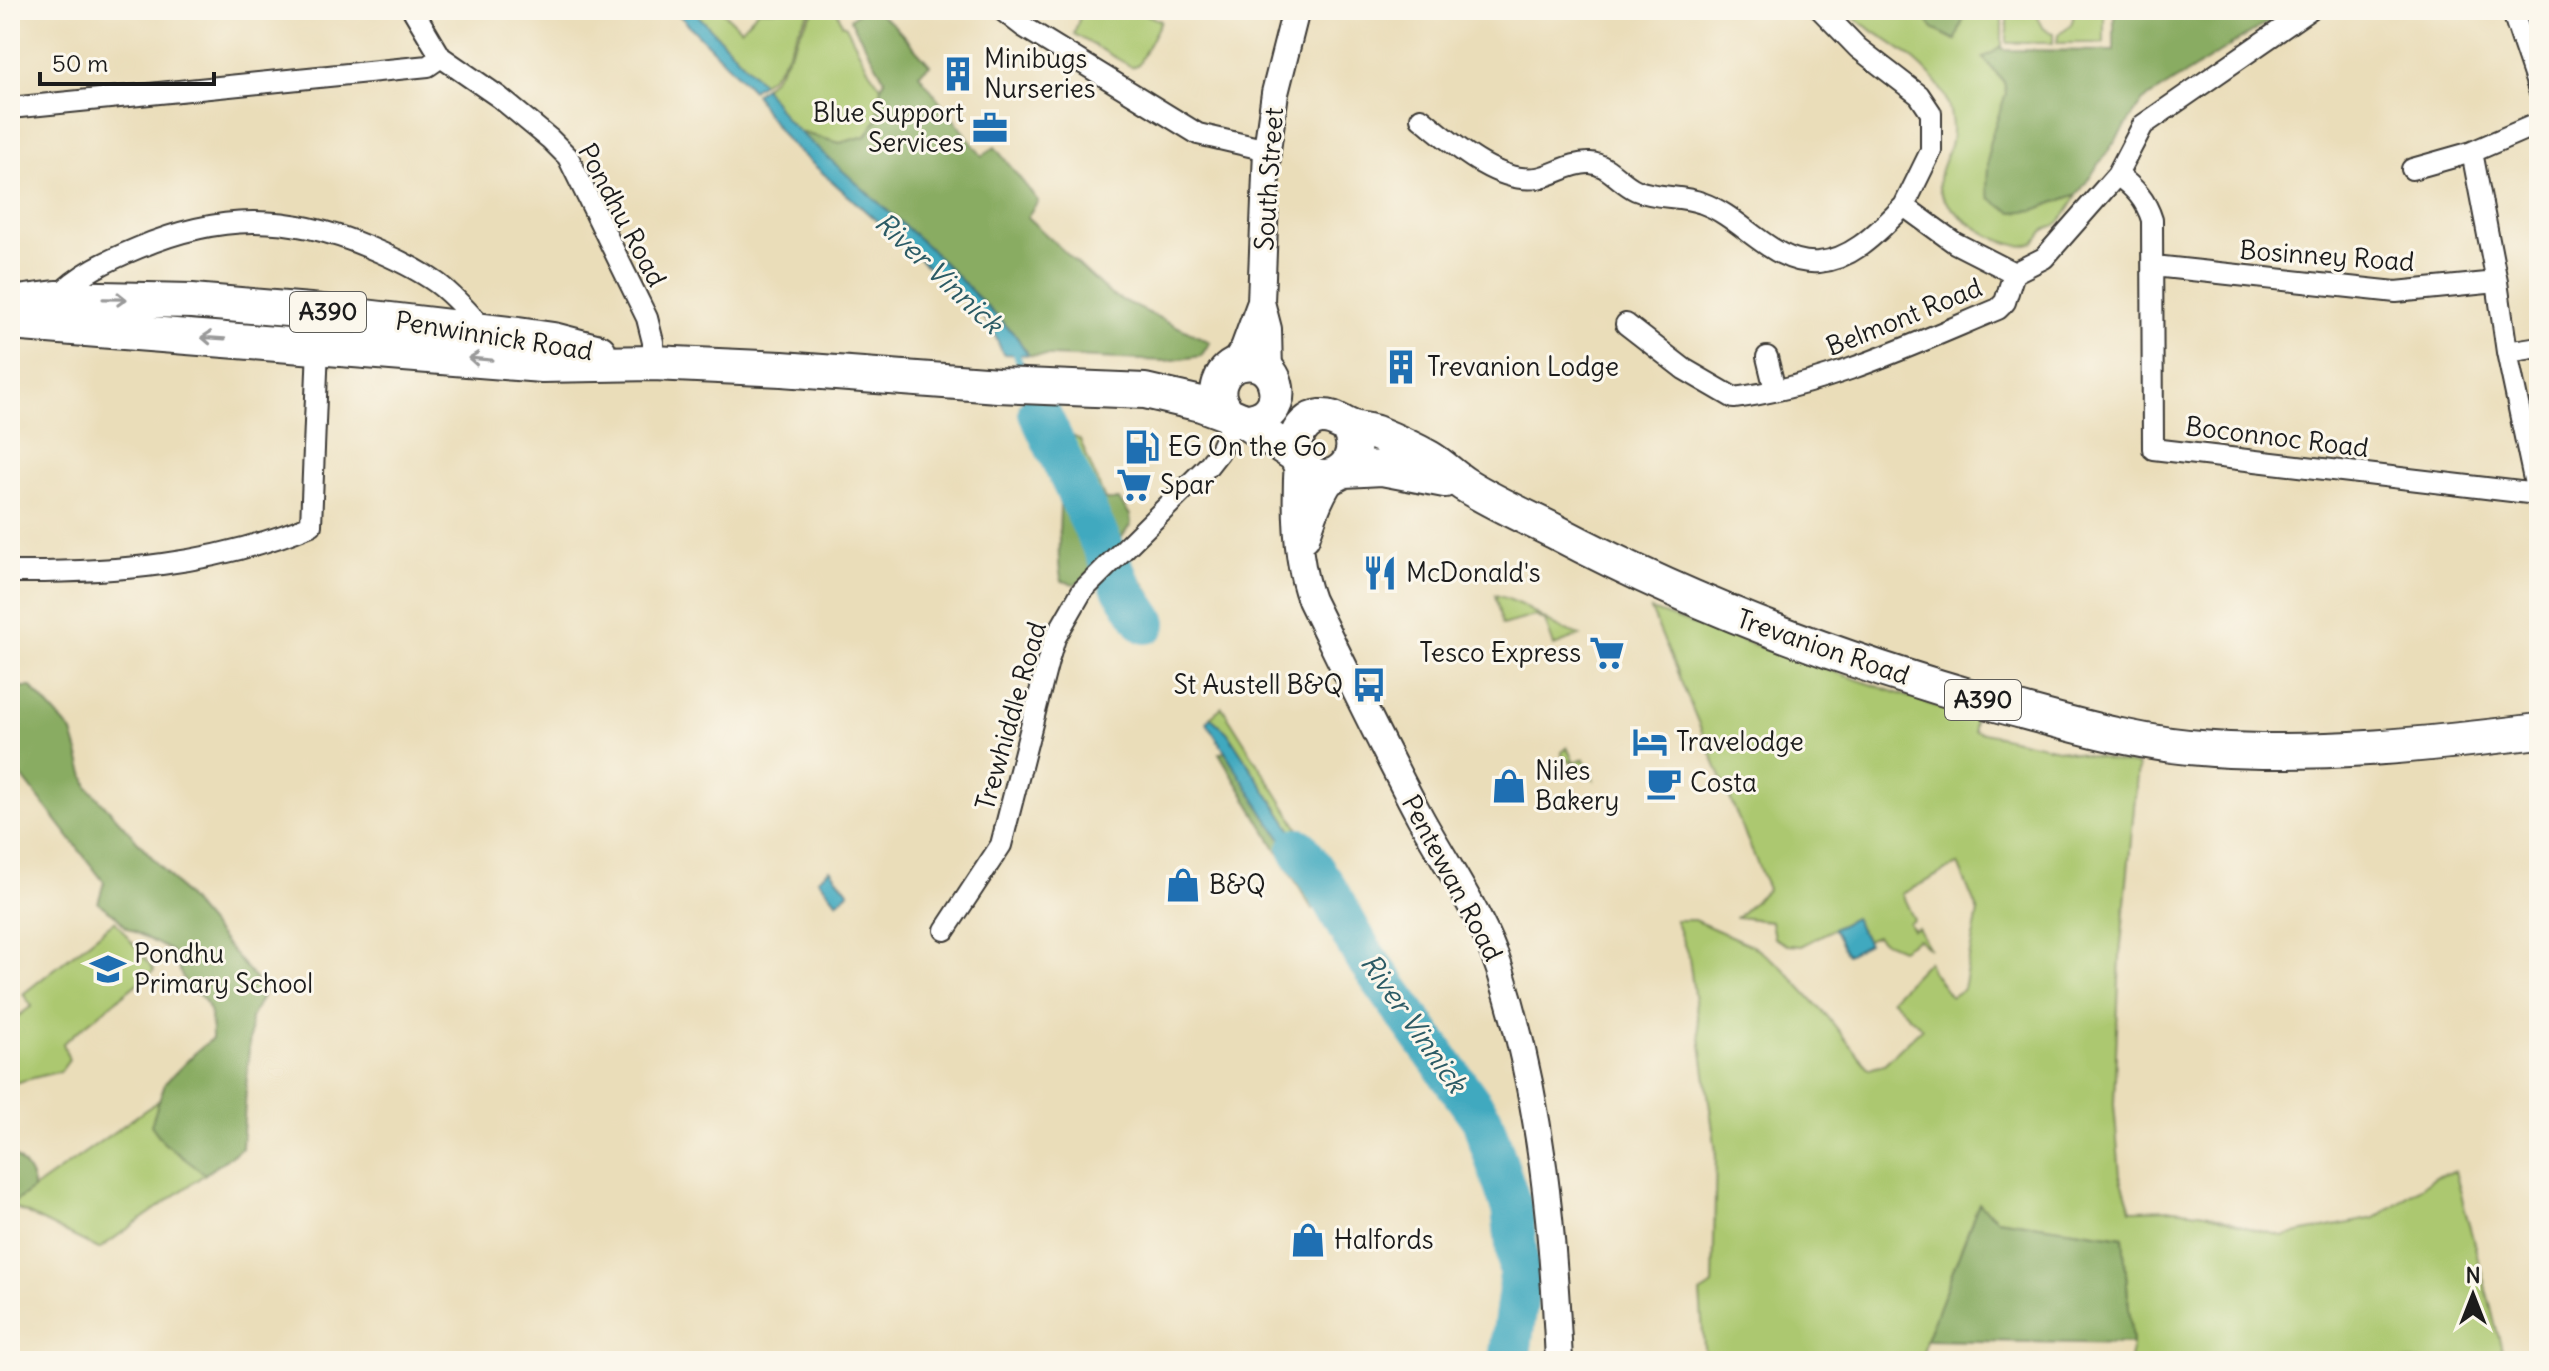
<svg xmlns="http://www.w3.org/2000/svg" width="2549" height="1371" viewBox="0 0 2549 1371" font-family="Delius,sans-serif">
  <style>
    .green { fill: #acc86f; stroke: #647246; stroke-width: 2 }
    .forest { fill: #89ac62; stroke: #52643f; stroke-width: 2 }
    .water { fill: #3fa9bf; stroke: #2e626e; stroke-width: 2 }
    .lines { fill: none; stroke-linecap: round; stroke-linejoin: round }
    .stream { stroke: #3fa9bf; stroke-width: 7 }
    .river { stroke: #3fa9bf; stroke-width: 42 }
    .street-casing { stroke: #3b3934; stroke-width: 24 }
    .secondary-casing { stroke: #3b3934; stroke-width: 30 }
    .highway-casing { stroke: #3b3934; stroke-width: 38 }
    .street { stroke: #fff; stroke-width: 20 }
    .secondary { stroke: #fff; stroke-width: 26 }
    .highway { stroke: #fff; stroke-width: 34 }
    .oneway { stroke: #999 }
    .labels { text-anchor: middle; stroke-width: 6; stroke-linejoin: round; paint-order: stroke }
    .shield { fill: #fbf7ec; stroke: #5f5e5a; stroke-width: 2 }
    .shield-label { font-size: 24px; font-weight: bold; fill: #1c1c1c }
    .poi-label { font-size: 26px; fill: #1c1c1c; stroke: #fbf7ec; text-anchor: start }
    .street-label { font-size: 26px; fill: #1c1c1c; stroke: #fbf7ec }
    .water-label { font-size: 28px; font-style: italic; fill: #2c5b65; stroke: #fbf7ec }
  </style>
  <rect width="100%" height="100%" fill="#fbf7ec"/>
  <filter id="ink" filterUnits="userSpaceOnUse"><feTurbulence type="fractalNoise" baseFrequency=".0125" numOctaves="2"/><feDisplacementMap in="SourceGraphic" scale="16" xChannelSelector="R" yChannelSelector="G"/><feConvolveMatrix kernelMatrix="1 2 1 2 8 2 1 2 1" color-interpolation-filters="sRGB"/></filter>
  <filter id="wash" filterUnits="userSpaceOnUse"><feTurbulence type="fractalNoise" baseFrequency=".006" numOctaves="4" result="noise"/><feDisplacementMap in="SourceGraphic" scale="32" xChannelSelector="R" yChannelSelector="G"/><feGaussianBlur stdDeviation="1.8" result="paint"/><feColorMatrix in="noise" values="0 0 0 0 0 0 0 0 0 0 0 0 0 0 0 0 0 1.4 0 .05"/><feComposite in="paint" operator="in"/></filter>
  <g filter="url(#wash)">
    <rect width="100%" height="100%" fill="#eaddb9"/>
    <path class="green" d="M 693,10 L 721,10 L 741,29 L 759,10 L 812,10 C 792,32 789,67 762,83 Z
      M 816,10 L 837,10 L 842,24 L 846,26 L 869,70 L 881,87 L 877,120 L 866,136 L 840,143 L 799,132 L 787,121 L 764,87 C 790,66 794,33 816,10 Z
      M 1082,10 L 1136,10 L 1161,21 L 1138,65 L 1132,67 L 1074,34 Z
      M 1844,10 L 1920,10 L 1933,29 L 1955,40 L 1966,10 L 2002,10 L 2002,47 L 1984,58 L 2004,82 L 2007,93 L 2002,111 L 2013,212 L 2034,210 L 2078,194 C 2072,203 2065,219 2057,224 C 2053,227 2049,227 2046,229 C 2041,233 2038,240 2033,243 C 2010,257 1943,211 1939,188 C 1937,169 1948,157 1951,141 C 1954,126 1950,105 1943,93 C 1921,55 1876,37 1844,10 Z
      M 2007,10 L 2039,10 C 2036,22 2042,30 2053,33 L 2053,43 L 2007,43 Z
      M 2073,10 L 2104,10 L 2104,43 L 2057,43 L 2058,34 C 2069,29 2075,23 2073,10 Z
      M 1067,433 L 1080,440 L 1105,500 L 1085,500 L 1056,439 Z
      M 1050,442 L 1074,502 L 1060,504 L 1041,447 Z
      M 1130,567 L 1145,584 L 1161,613 L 1150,620 L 1123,574 Z
      M 1495,595 C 1527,602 1550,628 1580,636 L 1554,646 L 1545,621 L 1535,616 L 1502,625 Z
      M 1651,610 L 1974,719 L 1974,731 L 2138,766 L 2120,956 L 2114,1104 L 2120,1175 L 2131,1210 L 2174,1209 L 2206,1213 L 2252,1229 L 2283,1236 L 2375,1218 L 2436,1177 L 2455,1171 L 2505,1361 L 2130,1361 L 2132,1344 L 2123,1237 L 1996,1219 L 1979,1204 L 1926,1340 L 1922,1361 L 1705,1361 L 1700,1293 L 1713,1285 L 1716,1152 L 1689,958 L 1675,920 L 1694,920 L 1751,945 L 1781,966 L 1827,1016 L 1869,1069 L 1883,1065 L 1922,1028 L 1891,999 L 1928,961 L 1932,971 L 1951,997 L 1963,989 L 1978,912 L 1958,864 L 1902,894 L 1914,920 L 1909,923 L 1913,930 L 1918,928 L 1930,949 L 1918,939 L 1901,949 L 1880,940 L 1876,936 L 1866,940 L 1854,918 L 1801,946 L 1787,945 L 1774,938 L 1771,921 L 1737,917 L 1768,889 Z
      M 1222,707 L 1337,889 L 1333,893 L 1227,732 L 1210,717 Z
      M 1567,747 L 1574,763 L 1584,759 L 1593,779 L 1562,756 L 1562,751 Z
      M 115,921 L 154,970 L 63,1043 L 69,1060 L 61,1071 L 10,1084 L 10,1022 L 32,1006 L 23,994 Z
      M 161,1099 L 242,1148 L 99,1249 L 10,1205 Z"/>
    <path class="forest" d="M 861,10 L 873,10 L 893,24 L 930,65 L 919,74 L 982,156 L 995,147 L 1038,201 L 1027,217 L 1111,295 L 1210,342 L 1201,356 L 1166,361 L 1028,355 L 1016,336 L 928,247 L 799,132 L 840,143 L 866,136 L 877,120 L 881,87 L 885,80 L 850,19 Z
      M 1920,10 L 1966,10 L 1956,40 L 1933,29 Z
      M 2114,10 L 2287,10 L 2143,101 L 2078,194 L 2034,210 L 2013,212 L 2002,207 L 1990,198 L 1987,188 L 1989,144 L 2006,93 L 2004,82 L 1983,58 L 2002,47 L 2002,50 L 2114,51 Z
      M 1085,500 L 1119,500 L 1130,515 L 1131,524 L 1111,553 Z
      M 1074,502 L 1100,562 L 1081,581 L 1074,584 L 1062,581 C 1056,564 1060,525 1060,504 Z
      M 10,687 L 31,687 L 72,732 L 88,787 L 170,877 L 265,991 L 251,1018 L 242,1148 L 205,1174 L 164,1143 L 151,1125 L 165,1083 L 200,1048 L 212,1039 C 212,1025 212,1005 200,996 C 190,988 197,998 189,988 C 181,977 177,965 173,952 L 127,928 L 114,914 L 98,903 L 104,882 L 10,761 Z
      M 1227,752 L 1266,817 L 1324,899 L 1312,909 L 1219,753 Z
      M 10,1152 C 21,1160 34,1175 33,1189 L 10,1205 Z
      M 1979,1203 L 1997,1219 L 2123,1237 L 2132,1344 L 1926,1340 Z"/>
    <path class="water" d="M 674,10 L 693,10 L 762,83 L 752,90 Z
      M 764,87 L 787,121 L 928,247 L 1016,336 L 1028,355 L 1003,354 L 991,326 L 973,307 L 787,141 L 764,110 L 755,94 Z
      M 1056,439 L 1111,553 L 1100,562 L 1050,442 Z
      M 1123,574 L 1150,620 L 1139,628 L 1113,590 L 1111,585 Z
      M 1210,717 L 1227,732 L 1333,893 L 1324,899 L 1266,817 L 1207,723 Z
      M 830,869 L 849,892 L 837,902 L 818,879 Z
      M 1854,918 L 1868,944 L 1847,955 L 1833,929 Z"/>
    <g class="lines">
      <path class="stream" d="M 1013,346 L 1025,376
        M 1032,395 L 1039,412"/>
      <path class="river" d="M 1039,412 L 1122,587 L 1146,623
        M 1299,849 L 1323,883 L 1363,954 L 1482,1119 L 1512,1209 L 1520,1282 L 1509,1361"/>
    </g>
  </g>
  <g filter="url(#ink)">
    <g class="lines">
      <g class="street-casing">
        <path id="street" d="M 413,10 L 441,57 L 499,97 L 550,139 L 568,157 L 647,318 L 653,342 L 653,363
          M 1002,10 L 1024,27 L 1198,134 L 1267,150
          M 1821,10 L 1858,48 L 1919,95 L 1931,113 L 1931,151 L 1904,206
          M 2512,10 L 2539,90
          M 10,108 L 428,66 L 441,57
          M 1421,118 C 1451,142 1496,184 1537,178 C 1555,175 1571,162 1590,163 C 1608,164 1620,183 1636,190 C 1657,199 1681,195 1702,203 C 1743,217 1773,266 1819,262 C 1855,259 1880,229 1904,206 L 1955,243 L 2014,273
          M 2539,123 L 2472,152 L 2497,282 L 2507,352 L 2539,503
          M 2412,169 L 2472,152
          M 2117,175 C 2134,187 2146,200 2152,220 L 2153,449 L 2537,494
          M 2154,266 L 2396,292 L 2497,282
          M 56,298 C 78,274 109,260 138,248 C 218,214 288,213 368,247 C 392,257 416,268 437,283 C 455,296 470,315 485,330
          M 1626,324 L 1684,369 L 1734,398 C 1826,386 1914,344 1998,309 L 2005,302 L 2014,273 L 2044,258 L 2117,175 L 2143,125 L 2309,10
          M 2507,352 L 2539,347
          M 1767,357 L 1775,390
          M 10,572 C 112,573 216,565 311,525 L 318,346
          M 945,930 L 1001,845 L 1048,661 L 1055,638 L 1082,591 L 1208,466 L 1219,452 L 1234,419"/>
      </g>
      <g class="secondary-casing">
        <path id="secondary" d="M 1261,302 L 1268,329 L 1269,372
          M 1231,368 L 1244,348 L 1261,302 L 1267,150 L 1275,93 L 1296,10
          M 1298,460 C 1295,505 1295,557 1311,600 C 1347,673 1382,746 1420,817 C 1448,868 1483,917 1501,973 C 1541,1099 1553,1229 1559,1361
          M 1306,538 C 1314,514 1320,494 1336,473"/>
      </g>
      <g class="highway-casing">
        <path id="highway" d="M 10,304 L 56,298 L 192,301 L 322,312 L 518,335 L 553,340 L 599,352
          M 10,323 L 542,365 L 653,363 L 782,369 L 998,385 L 1145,391 L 1201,404 L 1228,414 L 1244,421 L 1297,456
          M 1228,414 C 1220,404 1215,393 1221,380 C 1224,372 1231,366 1239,364 C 1280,351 1295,421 1244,421
          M 1346,425 C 1370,458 1330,495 1303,467 C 1296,460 1294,449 1296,440 C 1299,428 1309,418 1321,417 C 1333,416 1339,422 1348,426 C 1357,430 1367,430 1376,433 C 1393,440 1413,449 1429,458 C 1441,465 1452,476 1464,484 C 1492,502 1524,516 1554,531 C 1696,606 1845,662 2000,705 C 2071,724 2139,745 2213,749 C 2321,756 2432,744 2539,731
          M 1344,470 L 1382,468 L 1445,480"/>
      </g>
      <use href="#street" class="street"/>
      <use href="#secondary" class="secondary"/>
      <use href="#highway" class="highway"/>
    </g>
    <defs><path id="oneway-shaft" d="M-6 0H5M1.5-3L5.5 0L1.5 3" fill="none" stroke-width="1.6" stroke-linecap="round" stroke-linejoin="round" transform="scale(2)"/></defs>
    <g class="oneway">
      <use href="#oneway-shaft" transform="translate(115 299) rotate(1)"/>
      <use href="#oneway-shaft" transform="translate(213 338) rotate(-176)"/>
      <use href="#oneway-shaft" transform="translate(480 359) rotate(-175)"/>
    </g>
  </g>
  <defs>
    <g id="building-bare" transform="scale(2.76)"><path d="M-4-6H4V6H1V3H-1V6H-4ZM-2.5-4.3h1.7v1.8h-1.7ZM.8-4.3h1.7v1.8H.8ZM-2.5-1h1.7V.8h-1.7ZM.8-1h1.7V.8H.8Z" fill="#1f6fb2" stroke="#fbf7ec" stroke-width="2.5" paint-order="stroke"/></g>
    <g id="office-bare" transform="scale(2.76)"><path d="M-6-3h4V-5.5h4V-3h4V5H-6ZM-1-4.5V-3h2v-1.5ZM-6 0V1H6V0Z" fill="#1f6fb2" stroke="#fbf7ec" stroke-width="2.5" paint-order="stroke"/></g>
    <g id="fuel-bare" transform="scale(2.76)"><path d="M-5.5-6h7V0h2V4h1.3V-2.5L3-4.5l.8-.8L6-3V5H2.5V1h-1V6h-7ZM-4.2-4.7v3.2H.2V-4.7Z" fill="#1f6fb2" stroke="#fbf7ec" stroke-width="2.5" paint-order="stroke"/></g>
    <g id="supermarket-bare" transform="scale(2.76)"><path d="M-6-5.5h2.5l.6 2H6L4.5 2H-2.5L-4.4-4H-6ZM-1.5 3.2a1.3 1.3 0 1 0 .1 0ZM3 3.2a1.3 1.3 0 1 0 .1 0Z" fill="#1f6fb2" stroke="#fbf7ec" stroke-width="2.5" paint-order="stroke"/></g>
    <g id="restaurant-bare" transform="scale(2.76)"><path d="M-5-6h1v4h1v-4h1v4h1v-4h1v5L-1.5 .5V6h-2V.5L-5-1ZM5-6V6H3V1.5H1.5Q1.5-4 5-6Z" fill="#1f6fb2" stroke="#fbf7ec" stroke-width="2.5" paint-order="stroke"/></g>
    <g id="bus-bare" transform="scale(2.76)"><path d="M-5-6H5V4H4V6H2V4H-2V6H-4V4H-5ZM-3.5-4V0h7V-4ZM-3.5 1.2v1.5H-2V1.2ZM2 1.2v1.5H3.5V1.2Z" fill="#1f6fb2" stroke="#fbf7ec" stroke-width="2.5" paint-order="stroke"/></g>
    <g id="hotel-bare" transform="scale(2.76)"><path d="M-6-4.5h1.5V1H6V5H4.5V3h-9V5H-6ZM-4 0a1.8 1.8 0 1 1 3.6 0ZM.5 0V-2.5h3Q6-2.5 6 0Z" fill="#1f6fb2" stroke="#fbf7ec" stroke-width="2.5" paint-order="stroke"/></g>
    <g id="cafe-bare" transform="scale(2.76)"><path d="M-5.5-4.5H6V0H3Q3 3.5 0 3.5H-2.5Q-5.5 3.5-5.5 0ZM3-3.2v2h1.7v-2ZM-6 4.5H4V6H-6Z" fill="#1f6fb2" stroke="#fbf7ec" stroke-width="2.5" paint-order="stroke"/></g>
    <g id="shop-bare" transform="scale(2.76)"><path d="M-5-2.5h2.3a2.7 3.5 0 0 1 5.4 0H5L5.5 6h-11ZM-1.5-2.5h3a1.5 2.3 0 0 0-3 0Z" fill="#1f6fb2" stroke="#fbf7ec" stroke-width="2.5" paint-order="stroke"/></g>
    <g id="school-bare" transform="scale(2.76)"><path d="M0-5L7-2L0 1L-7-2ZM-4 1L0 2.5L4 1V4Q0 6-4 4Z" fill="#1f6fb2" stroke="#fbf7ec" stroke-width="2.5" paint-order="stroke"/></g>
  </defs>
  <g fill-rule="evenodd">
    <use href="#building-bare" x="958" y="74"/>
    <use href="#office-bare" x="990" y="128"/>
    <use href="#building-bare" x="1401" y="367"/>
    <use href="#fuel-bare" x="1142" y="447"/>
    <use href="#supermarket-bare" x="1134" y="485"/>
    <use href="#restaurant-bare" x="1380" y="573"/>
    <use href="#supermarket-bare" x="1607" y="653"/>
    <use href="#bus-bare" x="1369" y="685"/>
    <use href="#hotel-bare" x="1650" y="742"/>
    <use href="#cafe-bare" x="1664" y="783"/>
    <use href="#shop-bare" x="1509" y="786"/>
    <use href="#shop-bare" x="1183" y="885"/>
    <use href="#school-bare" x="108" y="969"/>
    <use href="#shop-bare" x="1308" y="1240"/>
  </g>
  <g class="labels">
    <g class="shield">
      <rect x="290" y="292" width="76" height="40" rx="6"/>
      <rect x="1945" y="680" width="76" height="40" rx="6"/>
    </g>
    <g class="shield-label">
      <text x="328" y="320">A390</text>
      <text x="1983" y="708">A390</text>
    </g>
    <g class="poi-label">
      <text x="984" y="68">Minibugs<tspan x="984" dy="30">Nurseries</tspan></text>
      <text x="964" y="122" text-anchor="end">Blue Support<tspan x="964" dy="30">Services</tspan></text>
      <text x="1427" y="376">Trevanion Lodge</text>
      <text x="1168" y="456">EG On the Go</text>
      <text x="1160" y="494">Spar</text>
      <text x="1406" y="582">McDonald's</text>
      <text x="1581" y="662" text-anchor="end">Tesco Express</text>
      <text x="1343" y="694" text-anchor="end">St Austell B&amp;Q</text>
      <text x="1676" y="751">Travelodge</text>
      <text x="1535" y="780">Niles<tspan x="1535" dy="30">Bakery</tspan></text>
      <text x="1690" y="792">Costa</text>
      <text x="1209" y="894">B&amp;Q</text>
      <text x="134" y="963">Pondhu<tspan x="134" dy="30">Primary School</tspan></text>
      <text x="1334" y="1249">Halfords</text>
    </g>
    <g class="street-label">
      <text transform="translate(1269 179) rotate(-86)" y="9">South Street</text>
      <text transform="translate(622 215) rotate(62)" y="9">Pondhu Road</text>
      <text transform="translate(2327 256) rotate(4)" y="9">Bosinney Road</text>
      <text transform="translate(1904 317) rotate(-22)" y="9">Belmont Road</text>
      <text transform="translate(494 336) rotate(9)" y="9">Penwinnick Road</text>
      <text transform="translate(2277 437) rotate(7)" y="9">Boconnoc Road</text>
      <text transform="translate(1823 647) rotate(19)" y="9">Trevanion Road</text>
      <text transform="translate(1011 716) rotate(-74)" y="9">Trewhiddle Road</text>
      <text transform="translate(1452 878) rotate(62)" y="9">Pentewan Road</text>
    </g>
    <g class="water-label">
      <text transform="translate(939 273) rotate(43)" y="10">River Vinnick</text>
      <text transform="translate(1414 1023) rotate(55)" y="10">River Vinnick</text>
    </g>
  </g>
  <rect width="2549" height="1371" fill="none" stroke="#fbf7ec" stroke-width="40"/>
  <g transform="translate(2473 1295)" stroke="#fbf7ec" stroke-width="6" paint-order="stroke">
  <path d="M0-6L14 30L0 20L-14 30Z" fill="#1c1c1c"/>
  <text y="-12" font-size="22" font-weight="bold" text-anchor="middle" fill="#1c1c1c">N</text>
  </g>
  <path d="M40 72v12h174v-12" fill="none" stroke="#1c1c1c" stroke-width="4"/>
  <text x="52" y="72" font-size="24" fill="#1c1c1c" stroke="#fbf7ec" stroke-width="6" paint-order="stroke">50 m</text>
</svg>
